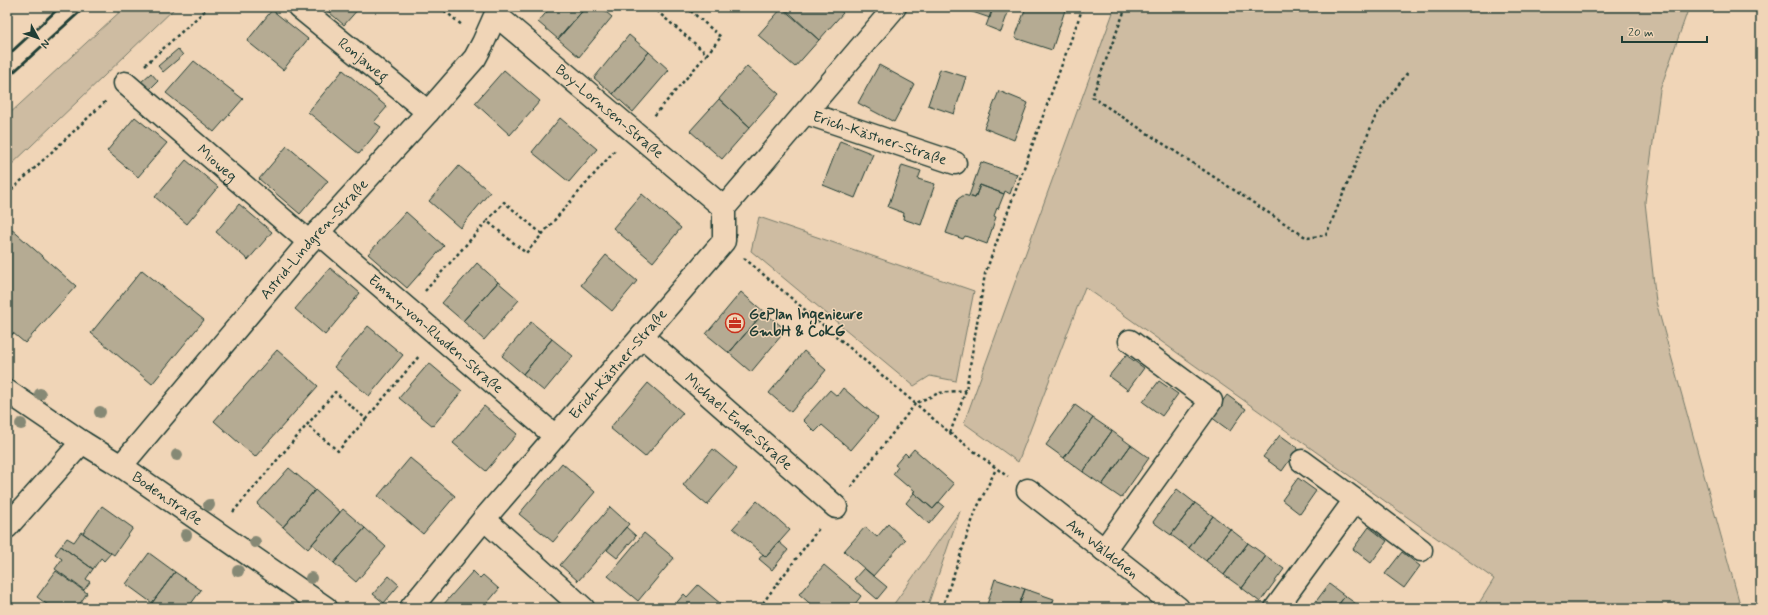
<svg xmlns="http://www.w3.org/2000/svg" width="1768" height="615" viewBox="0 0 1768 615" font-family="Mynerve,sans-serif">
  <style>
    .green { fill: #cebca2; stroke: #767c6b }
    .building { fill: #b5ab93; stroke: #1f3d34 }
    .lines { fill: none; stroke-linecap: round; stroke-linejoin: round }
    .minor-casing { stroke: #1f3d34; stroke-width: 25 }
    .path { stroke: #1f3d34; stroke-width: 2.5; stroke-dasharray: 3 3; stroke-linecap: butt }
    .minor { stroke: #f0d5b7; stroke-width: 22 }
    .rail { stroke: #1f3d34; stroke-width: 3 }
    .tree { fill: #868975 }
    .labels { text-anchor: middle; stroke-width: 3; stroke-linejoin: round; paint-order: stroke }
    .street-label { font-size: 15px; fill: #1f3d34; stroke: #f0d5b7 }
    .poi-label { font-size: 15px; font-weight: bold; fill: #1f3d34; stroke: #f0d5b7; text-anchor: start }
  </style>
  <rect width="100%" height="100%" fill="#f0d5b7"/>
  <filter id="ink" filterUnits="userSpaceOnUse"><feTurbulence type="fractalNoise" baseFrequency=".025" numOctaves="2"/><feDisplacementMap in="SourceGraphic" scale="8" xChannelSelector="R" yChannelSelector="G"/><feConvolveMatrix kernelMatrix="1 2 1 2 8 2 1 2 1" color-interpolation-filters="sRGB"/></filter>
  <g filter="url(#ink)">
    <path class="green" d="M 125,7 L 176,7 L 7,169 L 7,116 Z
      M 1115,7 L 1689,7 L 1660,90 L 1645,202 L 1656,302 L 1741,608 L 1476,608 L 1494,579 L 1085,287 L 1018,462 L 964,423 Z
      M 759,217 L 974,291 L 956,381 L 930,376 L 914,386 L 751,251 Z
      M 960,511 L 927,608 L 891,608 Z"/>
    <path class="building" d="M 323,7 L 360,7 L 344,25 Z
      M 551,7 L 586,7 L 558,39 L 538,22 Z
      M 586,7 L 600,7 L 612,17 L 579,57 L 558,39 Z
      M 783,7 L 836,7 L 843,13 L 819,40 Z
      M 958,7 L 993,7 L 990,18 Z
      M 993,7 L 1010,7 L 1001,32 L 986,26 Z
      M 1026,7 L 1066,7 L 1052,50 L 1015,38 Z
      M 782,8 L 819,40 L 795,67 L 758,35 Z
      M 272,10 L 308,39 L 283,70 L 247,41 Z
      M 629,35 L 649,52 L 613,94 L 594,78 Z
      M 178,49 L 183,55 L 163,72 L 158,66 Z
      M 649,52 L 669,70 L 633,112 L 613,94 Z
      M 194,61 L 243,99 L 214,132 L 166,93 Z
      M 879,65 L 914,84 L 894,122 L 858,103 Z
      M 747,66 L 779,94 L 750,127 L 719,99 Z
      M 940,69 L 966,77 L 954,114 L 928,105 Z
      M 343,70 L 387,107 L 374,122 L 381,127 L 359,154 L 308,112 Z
      M 504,70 L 540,101 L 510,135 L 475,103 Z
      M 151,73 L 158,81 L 149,90 L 141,82 Z
      M 999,91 L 1028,103 L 1014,140 L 984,128 Z
      M 719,99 L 750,127 L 722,159 L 690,131 Z
      M 135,117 L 167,143 L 138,177 L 107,151 Z
      M 560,118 L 597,149 L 569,182 L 532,152 Z
      M 840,141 L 873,154 L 855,198 L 823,185 Z
      M 287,146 L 328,181 L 300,214 L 259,179 Z
      M 186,160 L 218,187 L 187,224 L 155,197 Z
      M 981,162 L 1017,174 L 1010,194 L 1005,191 L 1004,194 L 980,185 L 975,198 L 969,196 Z
      M 902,165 L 921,171 L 918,179 L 935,184 L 921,225 L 903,219 L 904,213 L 888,207 Z
      M 459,166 L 490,192 L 460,228 L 429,201 Z
      M 980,185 L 1004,194 L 998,209 L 997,208 L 994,216 L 996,217 L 987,244 L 965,236 L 963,239 L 946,233 L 958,199 L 964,195 L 975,198 Z
      M 642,194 L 681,228 L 653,262 L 613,228 Z
      M 239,204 L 272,232 L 248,260 L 216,232 Z
      M 406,212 L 444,246 L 407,288 L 368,254 Z
      M 9,227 L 76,286 L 25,343 L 13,333 L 12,335 L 7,331 L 7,229 Z
      M 606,255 L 637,281 L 612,311 L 581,285 Z
      M 477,263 L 498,282 L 463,321 L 442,303 Z
      M 330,268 L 360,293 L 325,335 L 295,309 Z
      M 142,270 L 204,320 L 152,384 L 91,333 Z
      M 498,282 L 519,300 L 484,340 L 463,321 Z
      M 741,292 L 764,312 L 729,353 L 706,334 Z
      M 764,312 L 786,330 L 751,372 L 729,353 Z
      M 531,322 L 552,339 L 523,374 L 502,356 Z
      M 368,326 L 403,355 L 369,396 L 334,367 Z
      M 552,339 L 573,356 L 544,391 L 523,374 Z
      M 277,350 L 318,386 L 255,457 L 214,421 Z
      M 804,351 L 826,370 L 791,412 L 769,393 Z
      M 1126,355 L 1144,368 L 1128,390 L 1109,376 Z
      M 429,363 L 462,391 L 433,426 L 399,398 Z
      M 1159,381 L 1178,394 L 1162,416 L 1143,402 Z
      M 648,383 L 683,413 L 645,457 L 610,428 Z
      M 843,388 L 878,418 L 851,450 L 822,425 L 815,432 L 803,420 L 830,390 L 837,396 Z
      M 1227,395 L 1246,409 L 1230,431 L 1211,417 Z
      M 1075,405 L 1093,418 L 1064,458 L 1046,445 Z
      M 484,406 L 517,434 L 486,471 L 453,443 Z
      M 1093,418 L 1112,431 L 1083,472 L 1064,458 Z
      M 1112,431 L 1131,445 L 1102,485 L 1083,472 Z
      M 1280,435 L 1298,448 L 1282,471 L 1263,457 Z
      M 1131,445 L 1149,458 L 1121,498 L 1102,485 Z
      M 713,449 L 737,469 L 707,505 L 683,485 Z
      M 914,449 L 954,484 L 933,509 L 913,492 L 915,491 L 908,485 L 907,486 L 893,474 L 898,467 L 895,465 L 905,453 L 908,456 Z
      M 410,458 L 455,496 L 423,534 L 378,496 Z
      M 562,463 L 595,492 L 553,542 L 519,514 Z
      M 289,468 L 315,490 L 283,527 L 257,504 Z
      M 1298,478 L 1316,491 L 1300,514 L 1282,500 Z
      M 1177,489 L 1195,503 L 1171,535 L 1153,522 Z
      M 315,490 L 340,512 L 308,549 L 283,527 Z
      M 914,493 L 933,509 L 939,502 L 944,506 L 929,524 L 906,503 Z
      M 757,501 L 790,530 L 766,557 L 733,528 Z
      M 1195,503 L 1213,516 L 1189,548 L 1171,535 Z
      M 102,506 L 133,528 L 114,555 L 83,533 Z
      M 610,507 L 629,524 L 578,581 L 560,565 Z
      M 343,509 L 365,528 L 334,563 L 312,544 Z
      M 1213,516 L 1230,529 L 1206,561 L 1189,548 Z
      M 888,524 L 905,540 L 873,576 L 844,551 L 865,527 L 877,537 Z
      M 626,527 L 636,536 L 617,558 L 607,550 Z
      M 1369,527 L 1387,541 L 1371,563 L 1353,549 Z
      M 365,528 L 386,547 L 356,582 L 334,563 Z
      M 1230,529 L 1248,543 L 1224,575 L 1206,561 Z
      M 81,532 L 111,553 L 104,561 L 101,558 L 93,569 L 61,546 L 67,538 L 74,542 Z
      M 644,533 L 674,558 L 638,601 L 608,576 Z
      M 779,542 L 788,550 L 772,570 L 759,559 L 763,554 L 766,557 Z
      M 1248,543 L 1266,556 L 1242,588 L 1224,575 Z
      M 61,546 L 93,569 L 86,579 L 90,582 L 84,590 L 55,569 L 62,559 L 55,554 Z
      M 1402,552 L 1420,566 L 1404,588 L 1385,574 Z
      M 149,553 L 175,572 L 152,603 L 126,584 Z
      M 1266,556 L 1284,569 L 1260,602 L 1242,588 Z
      M 824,565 L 861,596 L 852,608 L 815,608 L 799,594 Z
      M 864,568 L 887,587 L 877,599 L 854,579 Z
      M 56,571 L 87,593 L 77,608 L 52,608 L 37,597 Z
      M 473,571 L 480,578 L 483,575 L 499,589 L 483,608 L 446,608 L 443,605 Z
      M 175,572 L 201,590 L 188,608 L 159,608 L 152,603 Z
      M 389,576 L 399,585 L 384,603 L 373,594 Z
      M 995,579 L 1025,589 L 1018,608 L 986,608 Z
      M 1329,584 L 1345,596 L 1336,608 L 1311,608 Z
      M 698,585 L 726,608 L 672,608 L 684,594 L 687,597 Z
      M 1025,589 L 1054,599 L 1051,608 L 1018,608 Z
      M 1345,596 L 1362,608 L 1336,608 Z"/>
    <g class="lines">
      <g class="minor-casing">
        <g id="minor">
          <path id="s1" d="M 299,7 L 428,112"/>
          <path id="s2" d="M 496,15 L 724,208"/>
          <path id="s3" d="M 125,83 L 309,242"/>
          <path id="s4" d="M 806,113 L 955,163"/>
          <path id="s5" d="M 318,232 L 555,436"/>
          <path id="s6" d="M 642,336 L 836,507"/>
          <path id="s7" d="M 7,391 L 82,442 L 121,466 L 326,608"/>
          <path id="s8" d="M 121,466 L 309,242 L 428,112 L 475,58 L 483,43 L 499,7"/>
          <path id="s9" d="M 1028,490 L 1178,608"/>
          <path d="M 1355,500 L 1421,550"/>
          <path d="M 484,519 L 583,608"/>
          <path d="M 7,527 L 82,442"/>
          <path d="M 1104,550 L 1211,401 L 1130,341"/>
          <path id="s10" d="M 411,608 L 484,519 L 724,241 L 724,208 L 895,7"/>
          <path d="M 1276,608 L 1355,500 L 1302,461"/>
        </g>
      </g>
      <path class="path" d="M 440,7 L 463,26
        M 652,7 L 707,54 L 654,116
        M 686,7 L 721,37 L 707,54
        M 1126,7 L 1092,97 L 1307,238 L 1326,235 L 1376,115 L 1408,72
        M 145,65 L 209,7
        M 7,194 L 107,100
        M 542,234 L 504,202 L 487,221 L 526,253 L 616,149
        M 744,258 L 950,433 L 1008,477
        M 425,291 L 487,221
        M 366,419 L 420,355
        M 950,433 L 966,390 L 985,274 L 1083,7
        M 851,487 L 916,403 L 939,393 L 966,390
        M 233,512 L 335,392 L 366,419 L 338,451 L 307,425
        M 759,608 L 820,527
        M 942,608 L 976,510 L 996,469"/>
      <use href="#minor" class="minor"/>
      <path class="rail" d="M 7,56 L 60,7
        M 7,78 L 85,7"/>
    </g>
    <g class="tree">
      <circle cx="40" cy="394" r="6"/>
      <circle cx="100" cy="412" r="6"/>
      <circle cx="21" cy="424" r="6"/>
      <circle cx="177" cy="455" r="6"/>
      <circle cx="209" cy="505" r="6"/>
      <circle cx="186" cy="535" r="6"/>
      <circle cx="255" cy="542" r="6"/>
      <circle cx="238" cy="571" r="6"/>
      <circle cx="311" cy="578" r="6"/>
    </g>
  </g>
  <defs>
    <g id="office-ring" transform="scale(1)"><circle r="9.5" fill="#f0d5b7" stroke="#c8321e" stroke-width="1.5"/><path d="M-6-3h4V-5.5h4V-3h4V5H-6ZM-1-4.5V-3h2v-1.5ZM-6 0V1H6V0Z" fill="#c8321e"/></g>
  </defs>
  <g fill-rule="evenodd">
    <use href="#office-ring" x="735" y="323"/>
  </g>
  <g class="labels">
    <g class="street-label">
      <text dy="5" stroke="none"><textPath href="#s1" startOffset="83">Ronjaweg</textPath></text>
      <text dy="5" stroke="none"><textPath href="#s2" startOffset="149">Boy-Lornsen-Straße</textPath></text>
      <text dy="5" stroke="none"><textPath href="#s4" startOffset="78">Erich-Kästner-Straße</textPath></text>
      <text dy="5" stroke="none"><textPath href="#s3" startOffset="122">Mioweg</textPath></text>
      <text dy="5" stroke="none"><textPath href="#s8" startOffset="298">Astrid-Lindgren-Straße</textPath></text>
      <text dy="5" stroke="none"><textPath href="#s5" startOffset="156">Emmy-von-Rhoden-Straße</textPath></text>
      <text dy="5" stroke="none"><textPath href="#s10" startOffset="320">Erich-Kästner-Straße</textPath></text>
      <text dy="5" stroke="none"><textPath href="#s6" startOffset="129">Michael-Ende-Straße</textPath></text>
      <text dy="5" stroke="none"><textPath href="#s7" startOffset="193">Bodenstraße</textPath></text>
      <text dy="5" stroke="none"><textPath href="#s9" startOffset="95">Am Wäldchen</textPath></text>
    </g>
    <g class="poi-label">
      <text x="749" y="319">GePlan Ingenieure<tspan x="749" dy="17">GmbH &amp; CoKG</tspan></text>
    </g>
  </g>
  <rect width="1768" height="615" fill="none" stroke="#f0d5b7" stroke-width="24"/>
  <rect x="12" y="12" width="1744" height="591" fill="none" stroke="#1f3d34" stroke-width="1.5" filter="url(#ink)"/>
  <g transform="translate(38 38) rotate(130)" stroke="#f0d5b7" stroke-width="3" paint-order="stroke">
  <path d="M0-3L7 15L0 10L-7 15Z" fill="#1f3d34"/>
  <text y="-6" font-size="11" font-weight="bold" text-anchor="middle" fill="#1f3d34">N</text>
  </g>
  <path d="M1622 36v6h85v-6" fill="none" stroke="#1f3d34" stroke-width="2"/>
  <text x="1628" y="36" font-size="12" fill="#1f3d34" stroke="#f0d5b7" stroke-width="3" paint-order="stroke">20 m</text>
</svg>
